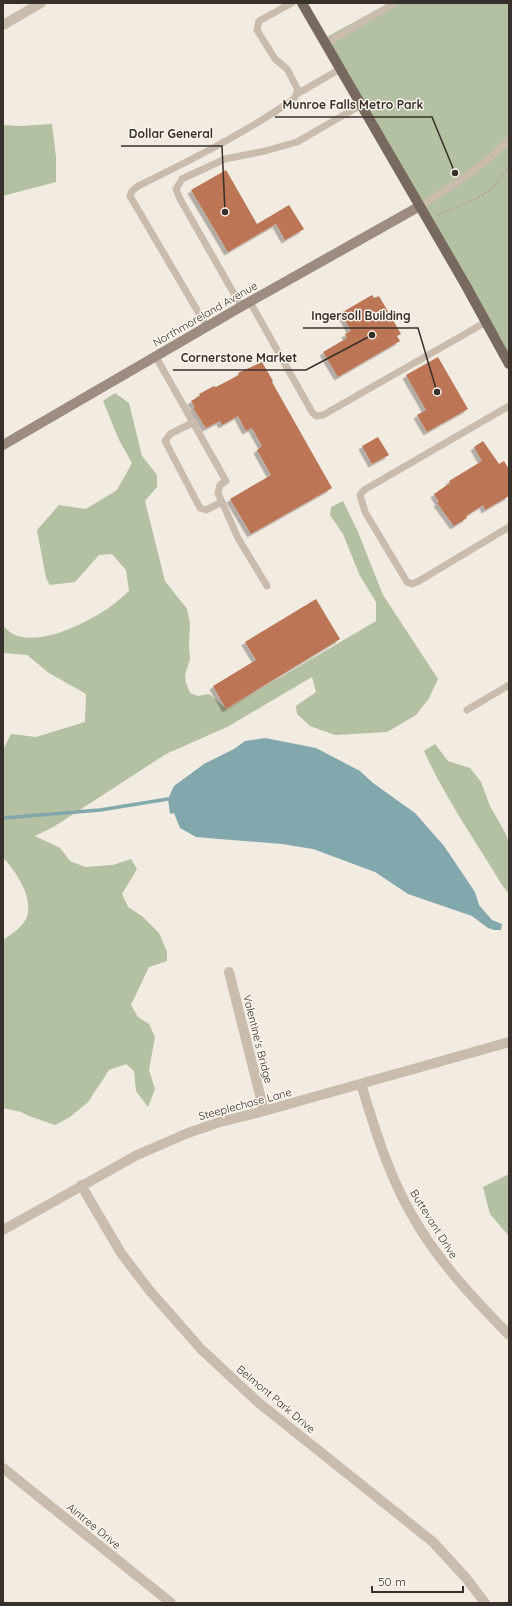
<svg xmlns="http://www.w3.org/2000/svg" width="512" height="1606" viewBox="0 0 512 1606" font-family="Quicksand,sans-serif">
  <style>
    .green { fill: #b3c0a1 }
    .water { fill: #82a7ac }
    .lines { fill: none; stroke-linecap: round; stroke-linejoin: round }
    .stream { stroke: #82a7ac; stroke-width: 3.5 }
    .building { fill: #bc7554; filter: url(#shadow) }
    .path { stroke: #b5a697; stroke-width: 2; stroke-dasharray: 2 2; stroke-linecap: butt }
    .lane { stroke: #c9bcad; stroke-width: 7 }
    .street { stroke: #c9bcad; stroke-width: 10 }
    .secondary { stroke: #9d8c7f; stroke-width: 10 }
    .primary { stroke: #78695e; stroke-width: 10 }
    .labels { text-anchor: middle; stroke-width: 3; stroke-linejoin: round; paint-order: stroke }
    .street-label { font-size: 11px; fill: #38302b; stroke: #f9f5ed }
    .leader { fill: none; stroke: #38302b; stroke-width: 1.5 }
    .callout-dot { fill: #38302b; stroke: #f9f5ed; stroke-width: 1.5 }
    .callout-label { font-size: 12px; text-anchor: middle; font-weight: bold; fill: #38302b; stroke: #f9f5ed; stroke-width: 3; stroke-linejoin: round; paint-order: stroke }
  </style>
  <defs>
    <filter id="shadow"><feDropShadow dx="-3.5" dy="3.5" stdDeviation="0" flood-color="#0004"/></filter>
  </defs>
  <rect width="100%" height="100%" fill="#f1ebe1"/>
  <path class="green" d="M 389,3 L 509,3 L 509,364 L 323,39 Z
    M 52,124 L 56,157 L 56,182 L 3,196 L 3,125 L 20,126 Z
    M 115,393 L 129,403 L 142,456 L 157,475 L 157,487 L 145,501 L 165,581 L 187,609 L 190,623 L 189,644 L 190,659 L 185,675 L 186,683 L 190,693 L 198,696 L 209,694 L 227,709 L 376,621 L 376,602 L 360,576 L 343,534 L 330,515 L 331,507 L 343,501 L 358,532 L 383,595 L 438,679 L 428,700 L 416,715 L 387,732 L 335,735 L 310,726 L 297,714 L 296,706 L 316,692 L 312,677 L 229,726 L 166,754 L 55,826 L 35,836 L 60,848 L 70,861 L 85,867 L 113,865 L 131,859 L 137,869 L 122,894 L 128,907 L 143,917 L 159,933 L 167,952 L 167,961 L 149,967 L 131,1005 L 138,1017 L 149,1024 L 155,1037 L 149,1070 L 155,1089 L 148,1107 L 136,1091 L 134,1071 L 126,1064 L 109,1070 L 88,1102 L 70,1117 L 55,1125 L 29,1116 L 21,1112 L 3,1108 L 3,940 C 11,935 27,924 28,913 C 31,892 15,872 3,857 L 3,750 L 11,734 L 36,737 L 85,722 L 86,694 L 49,673 L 27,655 L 3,653 L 3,626 C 7,629 11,634 15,635 C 42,646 88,622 110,607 C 117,602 123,596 129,591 L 126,570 L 112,554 L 99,555 L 75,582 L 50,585 L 46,578 L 37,530 L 59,505 L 86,509 L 117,490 L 132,463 L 119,440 L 103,401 Z
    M 435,744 L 448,761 L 470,768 L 481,782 L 490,806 L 506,834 L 509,843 L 509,894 L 502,885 C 475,840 445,798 424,751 Z
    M 509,1174 L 509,1235 L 508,1235 L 490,1214 L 483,1187 Z"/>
  <path class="water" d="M 265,738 L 316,748 L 360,771 L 373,783 L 415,813 L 444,846 L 475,892 L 479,905 L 485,912 L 492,920 L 502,924 L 501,930 L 494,930 L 488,928 L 472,916 L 408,894 L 375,872 L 313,849 L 282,844 L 196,837 L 180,828 L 174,813 L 170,814 L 168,799 L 174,786 L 204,764 L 234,749 L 245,741 Z"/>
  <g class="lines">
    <path class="stream" d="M 3,818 L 100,810 L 168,799"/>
  </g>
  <path class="building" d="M 226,170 L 257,224 L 289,205 L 304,229 L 285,240 L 276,224 L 228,252 L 191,190 Z
    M 372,295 L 374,298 L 379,296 L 401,334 L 397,336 L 400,341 L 338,377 L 323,352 L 347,338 L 345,334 L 351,331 L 341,313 Z
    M 438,357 L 468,409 L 427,432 L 417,415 L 426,410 L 406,375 Z
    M 262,362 L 273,381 L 272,382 L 332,488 L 251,534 L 230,499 L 271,475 L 257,450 L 262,446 L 252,428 L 246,431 L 238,416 L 222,425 L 220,421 L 206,428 L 193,408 L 195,407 L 191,401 L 200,396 L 199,394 L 214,386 L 216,387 L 239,375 L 238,373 Z
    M 378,437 L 389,455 L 372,464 L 362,446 Z
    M 483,441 L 499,464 L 504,461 L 509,469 L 509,496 L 485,510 L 483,505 L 466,516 L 467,518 L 454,526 L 437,503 L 439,502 L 434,494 L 450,483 L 449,481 L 482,461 L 474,447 Z
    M 316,599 L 340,639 L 226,709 L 213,686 L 256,660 L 245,642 Z"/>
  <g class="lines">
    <path class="path" d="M 438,216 C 452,207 467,204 481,196 C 493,189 500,177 509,167"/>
    <path class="lane" d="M 325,44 L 395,3
      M 297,94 L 340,69
      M 420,206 C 452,186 483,167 509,140
      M 250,302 L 312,412 L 316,416 L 323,415 L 486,322
      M 241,306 L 180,199 L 176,189 L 182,179 L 225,159 L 265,151 L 297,142 L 361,105
      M 207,327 L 130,196 L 132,191 L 138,186 C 191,160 245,133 294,99 L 298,90 L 287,69 L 275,59 L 257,30 L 259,21 L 292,3
      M 156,357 L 226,481 L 220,485 L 218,493 L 238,538 L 267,586
      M 509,406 L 364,490 L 360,495 L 365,512 L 407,582 L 412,584 L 419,581 L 509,527
      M 194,422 L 170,434 L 165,441 L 200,508 L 206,510 L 222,502
      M 467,710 L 509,685"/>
    <path class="street" d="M 3,25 L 41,3
      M 229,972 L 264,1111
      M 361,1084 C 375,1129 388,1174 412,1215 C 437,1260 473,1298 509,1335
      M 81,1185 L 121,1253 L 150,1291 L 201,1349 L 259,1403 L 433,1542 L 466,1578 L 485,1603
      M 3,1230 L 137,1155 L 188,1133 L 220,1122 L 264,1111 L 509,1042
      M 3,1468 L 171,1603"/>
    <path class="secondary" d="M 3,445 L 244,305 L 420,206"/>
    <path class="primary" d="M 302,3 L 465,284 L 509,364"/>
  </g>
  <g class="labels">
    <g class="street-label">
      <text transform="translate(205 314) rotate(-30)" y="4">Northmoreland Avenue</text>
      <text transform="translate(258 1039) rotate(76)" y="4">Valentine's Bridge</text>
      <text transform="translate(245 1104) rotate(-15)" y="4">Steeplechase Lane</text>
      <text transform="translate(434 1224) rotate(58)" y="4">Buttevant Drive</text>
      <text transform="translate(276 1399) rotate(40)" y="4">Belmont Park Drive</text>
      <text transform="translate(94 1526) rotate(39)" y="4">Aintree Drive</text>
    </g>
  </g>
  <path class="leader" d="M455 173L432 117H275M225 212L222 146H121M437 392L418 328H303M372 335L306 370H173"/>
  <g class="callout-dot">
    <circle cx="455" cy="173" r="4"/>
    <circle cx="225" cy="212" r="4"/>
    <circle cx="437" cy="392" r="4"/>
    <circle cx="372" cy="335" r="4"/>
  </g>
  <g class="callout-label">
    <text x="353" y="109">Munroe Falls Metro Park</text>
    <text x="171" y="138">Dollar General</text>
    <text x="361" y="320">Ingersoll Building</text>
    <text x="239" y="362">Cornerstone Market</text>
  </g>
  <rect width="512" height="1606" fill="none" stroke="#38302b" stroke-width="8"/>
  <path d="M372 1586v6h91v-6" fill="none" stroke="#38302b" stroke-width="2"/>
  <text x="378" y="1586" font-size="12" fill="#38302b" stroke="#f9f5ed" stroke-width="3" paint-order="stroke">50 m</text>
</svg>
